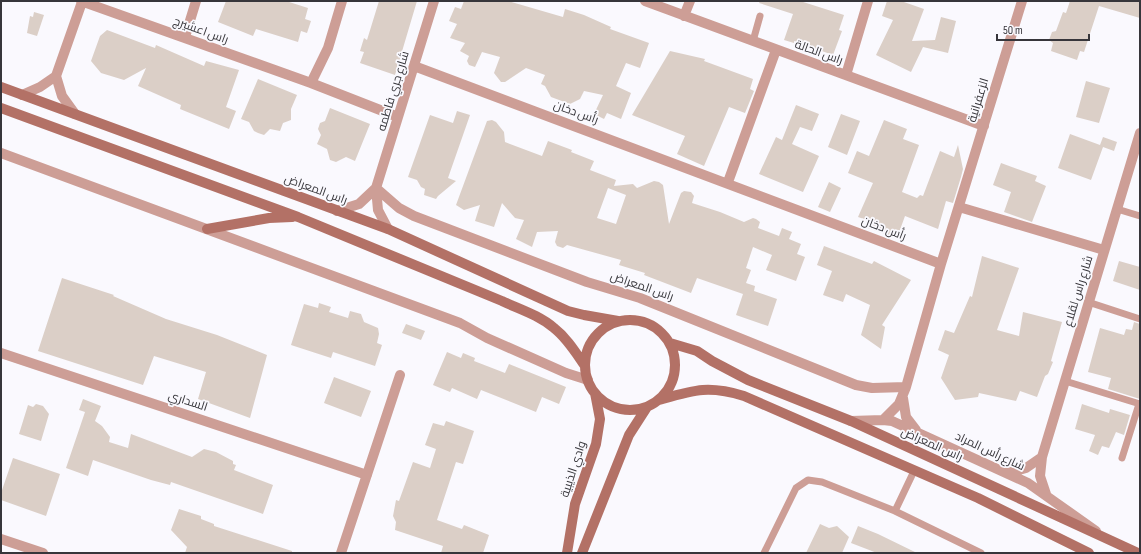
<svg xmlns="http://www.w3.org/2000/svg" width="1141" height="554" viewBox="0 0 1141 554" font-family="'Sofia Sans Condensed',Cairo,sans-serif">
  <style>
    .building { fill: #dbcfc7; fill-rule: evenodd }
    .lines { fill: none; stroke-linecap: round; stroke-linejoin: round }
    .lane { stroke: #cd9e96; stroke-width: 7 }
    .street { stroke: #cd9e96; stroke-width: 10 }
    .secondary { stroke: #b37166; stroke-width: 10 }
    .labels { text-anchor: middle; stroke-width: 3.5; stroke-linejoin: round; paint-order: stroke }
    .street-label { font-size: 12px; fill: #37363b; stroke: #faf9fe }
  </style>
  <rect width="100%" height="100%" fill="#faf9fe"/>
  <path class="building" d="M 226,1 L 286,1 L 308,8 L 305,19 L 311,21 L 307,33 L 301,31 L 298,42 L 256,29 L 253,36 L 218,22 Z
    M 379,1 L 417,1 L 395,75 L 360,63 L 364,52 L 360,51 L 364,38 L 367,40 Z
    M 464,1 L 508,1 L 563,17 L 565,9 L 584,15 L 611,27 L 610,29 L 649,43 L 640,68 L 626,63 L 616,86 L 631,93 L 621,119 L 607,113 L 604,119 L 594,114 L 603,95 L 584,91 L 580,99 L 570,104 L 551,97 L 545,86 L 541,84 L 545,75 L 526,68 L 505,82 L 501,82 L 494,73 L 500,57 L 482,52 L 475,67 L 469,65 L 467,61 L 469,56 L 460,51 L 465,43 L 450,38 L 457,24 L 449,21 L 455,7 L 461,9 Z
    M 760,1 L 800,1 L 844,15 L 839,30 L 842,31 L 833,55 L 794,41 L 794,43 L 784,40 L 793,14 L 759,3 Z
    M 887,1 L 901,1 L 924,9 L 912,41 L 935,40 L 941,17 L 956,21 L 948,53 L 923,47 L 911,72 L 876,55 L 893,20 L 882,16 Z
    M 1070,1 L 1140,1 L 1140,18 L 1099,6 L 1084,52 L 1080,51 L 1077,60 L 1051,51 L 1053,43 L 1049,40 L 1052,32 L 1056,31 L 1063,12 L 1066,13 Z
    M 34,12 L 44,15 L 37,36 L 27,33 L 30,16 L 33,17 Z
    M 107,30 L 155,48 L 156,45 L 204,66 L 206,61 L 239,70 L 226,107 L 236,111 L 229,129 L 180,109 L 181,105 L 138,86 L 146,68 L 124,80 L 101,73 L 91,61 L 100,36 Z
    M 670,51 L 705,59 L 704,61 L 753,79 L 750,89 L 754,91 L 745,113 L 729,107 L 704,166 L 677,154 L 685,136 L 632,115 Z
    M 258,79 L 297,95 L 291,109 L 291,120 L 283,123 L 280,131 L 270,129 L 264,135 L 258,133 L 254,131 L 249,122 L 241,119 Z
    M 1086,81 L 1110,88 L 1099,123 L 1076,117 Z
    M 796,105 L 819,114 L 812,131 L 800,127 L 792,144 L 819,156 L 803,192 L 759,174 L 776,137 L 782,140 Z
    M 330,108 L 370,124 L 355,161 L 346,157 L 336,162 L 330,160 L 327,149 L 317,144 L 321,135 L 318,129 L 320,123 L 325,121 Z
    M 457,111 L 470,115 L 448,178 L 456,181 L 438,196 L 436,199 L 424,195 L 425,189 L 421,187 L 417,180 L 408,177 L 430,115 L 453,123 Z
    M 841,114 L 860,121 L 847,155 L 828,147 Z
    M 492,120 L 496,122 L 504,132 L 505,142 L 542,156 L 548,141 L 572,150 L 571,152 L 594,161 L 590,170 L 616,180 L 614,186 L 633,184 L 637,188 L 654,181 L 659,182 L 663,185 L 669,224 L 681,193 L 684,191 L 691,192 L 694,196 L 692,203 L 720,212 L 744,222 L 753,218 L 756,219 L 760,222 L 758,228 L 779,236 L 782,228 L 792,232 L 789,239 L 801,244 L 797,254 L 805,257 L 796,281 L 766,270 L 772,255 L 753,247 L 746,268 L 751,270 L 746,283 L 755,286 L 754,291 L 777,299 L 768,326 L 736,315 L 743,294 L 697,278 L 691,293 L 644,275 L 645,273 L 619,265 L 621,260 L 567,245 L 563,248 L 557,246 L 555,242 L 558,231 L 537,232 L 532,247 L 516,239 L 524,220 L 515,218 L 502,203 L 494,227 L 475,221 L 480,205 L 464,210 L 456,205 L 487,121 ZM 608,188 L 626,195 L 616,224 L 597,218 Z
    M 884,120 L 907,129 L 903,139 L 919,145 L 902,192 L 917,198 L 920,195 L 923,196 L 940,151 L 954,157 L 958,145 L 963,169 L 961,177 L 953,203 L 946,201 L 938,229 L 905,216 L 897,238 L 865,227 L 867,220 L 858,217 L 873,183 L 848,173 L 857,151 L 869,156 Z
    M 1070,134 L 1100,145 L 1103,137 L 1117,142 L 1114,151 L 1103,147 L 1091,180 L 1058,168 Z
    M 1001,163 L 1037,176 L 1035,181 L 1046,186 L 1032,222 L 1004,212 L 1011,192 L 993,185 Z
    M 829,182 L 841,188 L 830,212 L 818,207 Z
    M 824,246 L 872,264 L 874,261 L 911,280 L 882,325 L 885,327 L 881,349 L 861,335 L 870,305 L 846,294 L 843,302 L 823,295 L 832,271 L 817,265 Z
    M 982,256 L 1019,268 L 997,330 L 1019,336 L 1023,312 L 1062,322 L 1051,361 L 1053,362 L 1048,374 L 1045,376 L 1037,397 L 1020,391 L 1016,401 L 979,393 L 978,397 L 955,400 L 941,378 L 949,355 L 938,350 L 945,330 L 954,333 L 970,296 L 972,297 Z
    M 1119,261 L 1140,267 L 1140,290 L 1113,281 Z
    M 62,278 L 114,295 L 113,296 L 166,319 L 217,335 L 267,355 L 250,418 L 198,399 L 206,372 L 154,356 L 143,385 L 38,351 Z
    M 319,303 L 331,307 L 329,312 L 348,318 L 350,311 L 361,314 L 364,322 L 378,328 L 379,334 L 377,343 L 382,345 L 375,366 L 333,352 L 331,358 L 291,345 L 304,304 L 318,308 Z
    M 1134,322 L 1140,324 L 1140,399 L 1108,389 L 1111,378 L 1088,372 L 1100,328 L 1124,335 L 1126,329 L 1132,330 Z
    M 406,324 L 425,331 L 421,340 L 402,333 Z
    M 447,352 L 461,358 L 463,353 L 475,358 L 474,361 L 505,373 L 509,364 L 566,387 L 559,404 L 542,397 L 536,412 L 481,390 L 477,399 L 452,388 L 450,392 L 433,385 Z
    M 334,377 L 371,391 L 361,417 L 324,403 Z
    M 83,399 L 101,406 L 95,421 L 102,426 L 110,437 L 109,442 L 128,448 L 131,434 L 192,457 L 204,449 L 216,452 L 233,461 L 233,464 L 236,465 L 234,470 L 273,485 L 263,514 L 171,482 L 170,485 L 151,480 L 93,460 L 88,476 L 66,468 L 85,412 L 79,410 Z
    M 36,404 L 43,406 L 49,414 L 41,441 L 19,434 L 28,405 L 33,407 Z
    M 1082,404 L 1109,413 L 1110,409 L 1130,415 L 1124,435 L 1116,432 L 1109,448 L 1102,446 L 1098,455 L 1089,451 L 1095,435 L 1075,429 Z
    M 446,421 L 474,431 L 463,464 L 456,462 L 437,520 L 462,529 L 464,525 L 489,535 L 483,553 L 441,553 L 443,546 L 395,530 L 396,522 L 393,516 L 396,500 L 399,501 L 413,462 L 430,468 L 436,449 L 425,445 L 433,423 L 444,426 Z
    M 13,458 L 60,474 L 46,516 L 1,500 L 1,493 Z
    M 179,509 L 201,516 L 201,519 L 214,524 L 214,526 L 292,551 L 292,553 L 185,553 L 187,547 L 171,530 Z
    M 820,524 L 829,528 L 837,526 L 849,537 L 842,553 L 806,553 Z
    M 858,526 L 878,534 L 917,553 L 877,553 L 851,543 Z"/>
  <g class="lines">
    <path class="lane" d="M 753,41 L 760,16
      M 1117,209 L 1140,216
      M 1088,302 L 1140,319
      M 1065,381 L 1140,404
      M 1122,458 L 1139,404
      M 895,511 L 914,471
      M 764,553 L 796,488 L 808,480 L 822,482 L 895,511 L 981,553"/>
    <path class="street" d="M 81,1 L 311,83 L 398,117
      M 645,1 L 984,126
      M 684,16 L 690,1
      M 185,37 L 196,1
      M 414,66 L 941,264
      M 846,75 L 868,1
      M 56,76 L 62,96 L 75,114
      M 311,83 L 328,48 L 342,1
      M 22,95 L 40,87 L 56,76 L 82,2
      M 1,153 L 460,323 L 487,338 L 566,373 L 588,380
      M 728,182 L 776,50
      M 376,188 L 399,208 L 414,216 L 587,282 L 640,298 L 856,385 L 872,388 L 906,387
      M 959,207 L 1104,250
      M 337,211 L 359,204 L 376,188
      M 388,229 L 378,210 L 376,188 L 434,1
      M 1,353 L 367,475
      M 903,398 L 906,417 L 916,430
      M 883,420 L 899,404 L 906,387 L 941,264 L 1022,1
      M 851,421 L 883,420 L 892,421 L 1028,483 L 1096,531
      M 1008,473 L 1026,468 L 1042,457
      M 1046,494 L 1040,476 L 1042,457 L 1140,133
      M 1,539 L 43,553
      M 341,553 L 400,375"/>
    <path class="secondary" d="M 1,87 L 388,229 L 568,311 L 584,315 L 618,321
      M 1,108 L 298,217 L 502,301 C 519,309 539,315 554,328 C 567,338 576,353 585,366
      M 207,229 L 269,218 L 292,217
      M585 365a45 45 0 1 1 90 0a45 45 0 1 1-90 0Z
      M 670,343 L 697,351 L 712,361 L 748,380 L 851,421 L 1138,553
      M 659,400 C 694,390 708,385 744,396 L 978,498 L 1089,553
      M 567,553 L 575,504 L 596,444 L 600,419 L 595,393
      M 582,553 L 629,435 L 647,407"/>
  </g>
  <g class="labels">
    <g class="street-label">
      <text transform="translate(201 30) rotate(20)" y="4">راس اعشيرج</text>
      <text transform="translate(819 52) rotate(20)" y="4">راس الحالة</text>
      <text transform="translate(393 91) rotate(-73)" y="4">شارع جري فاطمه</text>
      <text transform="translate(978 100) rotate(-73)" y="4">الزعفرانية</text>
      <text transform="translate(576 112) rotate(20)" y="4">رأس دخان</text>
      <text transform="translate(316 189) rotate(20)" y="4">راس المعراض</text>
      <text transform="translate(884 228) rotate(21)" y="4">رأس دخان</text>
      <text transform="translate(642 286) rotate(19)" y="4">راس المعراض</text>
      <text transform="translate(1078 291) rotate(-73)" y="4">شارع راس لقلاع</text>
      <text transform="translate(188 401) rotate(18)" y="4">السداري</text>
      <text transform="translate(932 444) rotate(24)" y="4">راس المعراض</text>
      <text transform="translate(990 451) rotate(25)" y="4">شارع رأس المراد</text>
      <text transform="translate(573 469) rotate(-72)" y="4">وادي الذيبية</text>
    </g>
  </g>
  <rect width="1141" height="554" fill="none" stroke="#37363b" stroke-width="4"/>
  <path d="M997 34v6h92v-6" fill="none" stroke="#37363b" stroke-width="2"/>
  <text x="1003" y="34" font-size="12" fill="#37363b" stroke="#faf9fe" stroke-width="3" paint-order="stroke">50 m</text>
</svg>
